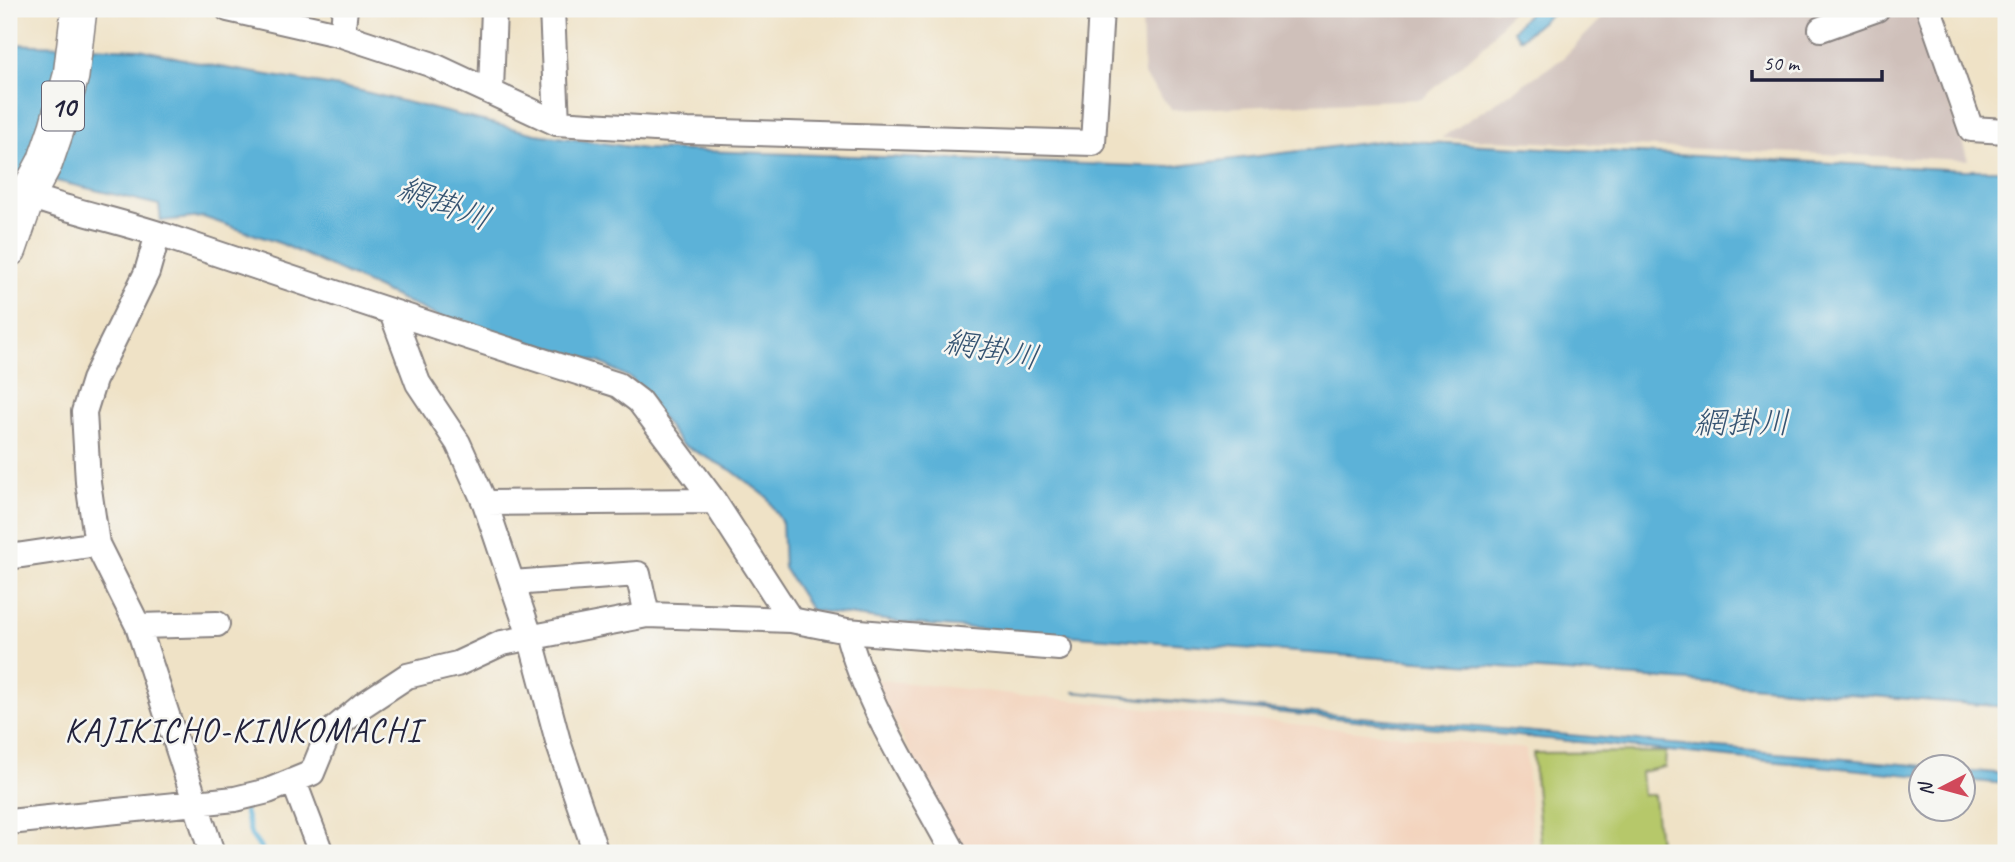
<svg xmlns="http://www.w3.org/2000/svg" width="2015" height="862" viewBox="0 0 2015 862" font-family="Caveat,'Klee One',sans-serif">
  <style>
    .built { fill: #f3d4be }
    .industrial { fill: #cfc0ba }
    .green { fill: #b6c86b; stroke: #6c7553; stroke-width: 2 }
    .water { fill: #5bb2d8; stroke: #3e6a8a; stroke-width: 2 }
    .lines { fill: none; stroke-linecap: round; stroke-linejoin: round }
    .stream { stroke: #5bb2d8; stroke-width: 5 }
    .minor-casing { stroke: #888280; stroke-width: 28 }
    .highway-casing { stroke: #888280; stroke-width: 38 }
    .minor { stroke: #fff; stroke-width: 24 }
    .highway { stroke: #fff; stroke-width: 35 }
    .labels { text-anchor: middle; stroke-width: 5; stroke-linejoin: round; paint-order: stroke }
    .shield { fill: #f6f6f2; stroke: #626272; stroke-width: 2 }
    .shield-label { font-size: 28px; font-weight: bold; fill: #22223b }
    .water-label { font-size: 32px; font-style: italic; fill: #365472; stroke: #f6f6f2 }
    .quarter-label { font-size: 33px; letter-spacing: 2px; fill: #22223b; stroke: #f6f6f2 }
  </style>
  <rect width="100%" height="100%" fill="#f6f6f2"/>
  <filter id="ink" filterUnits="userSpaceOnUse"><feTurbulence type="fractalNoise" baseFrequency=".0143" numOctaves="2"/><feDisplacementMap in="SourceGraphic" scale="14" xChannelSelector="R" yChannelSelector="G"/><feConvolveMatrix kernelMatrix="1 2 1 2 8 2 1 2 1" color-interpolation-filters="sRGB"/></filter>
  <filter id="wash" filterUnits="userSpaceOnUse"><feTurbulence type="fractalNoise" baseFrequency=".00686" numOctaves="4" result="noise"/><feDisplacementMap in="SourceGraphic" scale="28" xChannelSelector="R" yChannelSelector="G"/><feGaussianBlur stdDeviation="1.57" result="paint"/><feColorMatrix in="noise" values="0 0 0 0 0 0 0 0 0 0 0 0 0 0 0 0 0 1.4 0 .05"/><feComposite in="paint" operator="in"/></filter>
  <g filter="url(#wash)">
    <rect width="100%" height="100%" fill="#efe2c6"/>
    <path class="built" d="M 872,679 L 1526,749 L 1533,853 L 962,853 Z"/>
    <path class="industrial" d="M 1113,9 L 1513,9 L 1487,43 L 1422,99 L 1172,110 L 1144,75 L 1142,17 L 1113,17 Z
      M 1611,9 L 1919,9 L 1968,160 L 1441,138 L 1562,59 Z"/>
    <path class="green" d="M 1666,752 L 1665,767 L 1641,772 L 1643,795 L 1654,795 L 1660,853 L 1542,853 L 1533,753 Z"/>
    <path class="water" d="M 1532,9 L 1557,9 L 1520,39 L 1513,30 Z
      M 9,44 L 140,49 L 214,66 L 357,90 L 536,134 L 645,149 L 1170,167 L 1388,140 L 1964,170 L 2006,170 L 2006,707 L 1690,681 L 914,624 L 811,610 L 784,568 L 782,523 L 767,497 L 731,470 L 681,444 L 632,379 L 601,363 L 437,316 L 282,244 L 203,217 L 161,221 L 159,205 L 9,170 Z
      M 1073,692 L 1937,767 L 1920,768 L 1920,776 Z
      M 1962,770 L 2006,774 L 2006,784 L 1963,780 Z"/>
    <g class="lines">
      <path class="stream" d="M 244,809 L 251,835 L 264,853"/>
    </g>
  </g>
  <g filter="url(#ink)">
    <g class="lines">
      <g class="minor-casing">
        <path id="minor" d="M 228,9 L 342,35 L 430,64 L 557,123 L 688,131 L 1093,143 L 1101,9
          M 552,9 L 557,123
          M 1929,9 L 1971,129 L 2006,131
          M 1821,29 L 1877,9
          M 342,35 L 345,9
          M 491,90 L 494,9
          M 9,188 C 59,209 114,219 165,236 C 316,287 467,337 618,385 L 639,401 L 714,501 L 791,620
          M 158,234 L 147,272 L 94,380 L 84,412 L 88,482 L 97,544 L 138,626 L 212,853
          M 392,313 L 418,383 L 458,443 L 485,503 L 530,636 L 559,745 L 596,853
          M 485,503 L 714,501
          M 9,557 L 97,544
          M 512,583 L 638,574 L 647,615
          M 138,626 L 217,624
          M 847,631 C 865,704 918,786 954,853
          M 294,782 L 321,853
          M 9,822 L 235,799 L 268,791 L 312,773 L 328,734 L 363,705 L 407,676 L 457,664 L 502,643 L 647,615 L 791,620 L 847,631 L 1059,648"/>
      </g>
      <g class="highway-casing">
        <path id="highway" d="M 9,249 L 28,194 L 45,162 L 57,127 L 71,76 L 79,9"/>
      </g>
      <use href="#minor" class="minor"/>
      <use href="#highway" class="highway"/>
    </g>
  </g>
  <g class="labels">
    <rect class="shield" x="42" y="81.5" width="42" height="49" rx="5"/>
    <g class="shield-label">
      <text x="63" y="116">10</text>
    </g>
    <g class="water-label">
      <text transform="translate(445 203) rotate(21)" y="11">網掛川</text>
      <text transform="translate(992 349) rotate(11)" y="11">網掛川</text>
      <text x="1742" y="433">網掛川</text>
    </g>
    <g class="quarter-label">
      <text x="243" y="741">KAJIKICHO-KINKOMACHI</text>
    </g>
  </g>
  <rect width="2015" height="862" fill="none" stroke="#f6f6f2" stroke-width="35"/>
  <g transform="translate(1942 788) rotate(264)"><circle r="33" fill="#f6f6f2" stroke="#a1a1a9" stroke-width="2"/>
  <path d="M0-5L12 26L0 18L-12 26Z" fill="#d1495b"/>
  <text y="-10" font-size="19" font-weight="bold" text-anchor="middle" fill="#22223b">N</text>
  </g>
  <path d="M1752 70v10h130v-10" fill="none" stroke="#22223b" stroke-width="3.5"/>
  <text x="1763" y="70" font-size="21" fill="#22223b" stroke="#f6f6f2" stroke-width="5" paint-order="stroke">50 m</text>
</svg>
